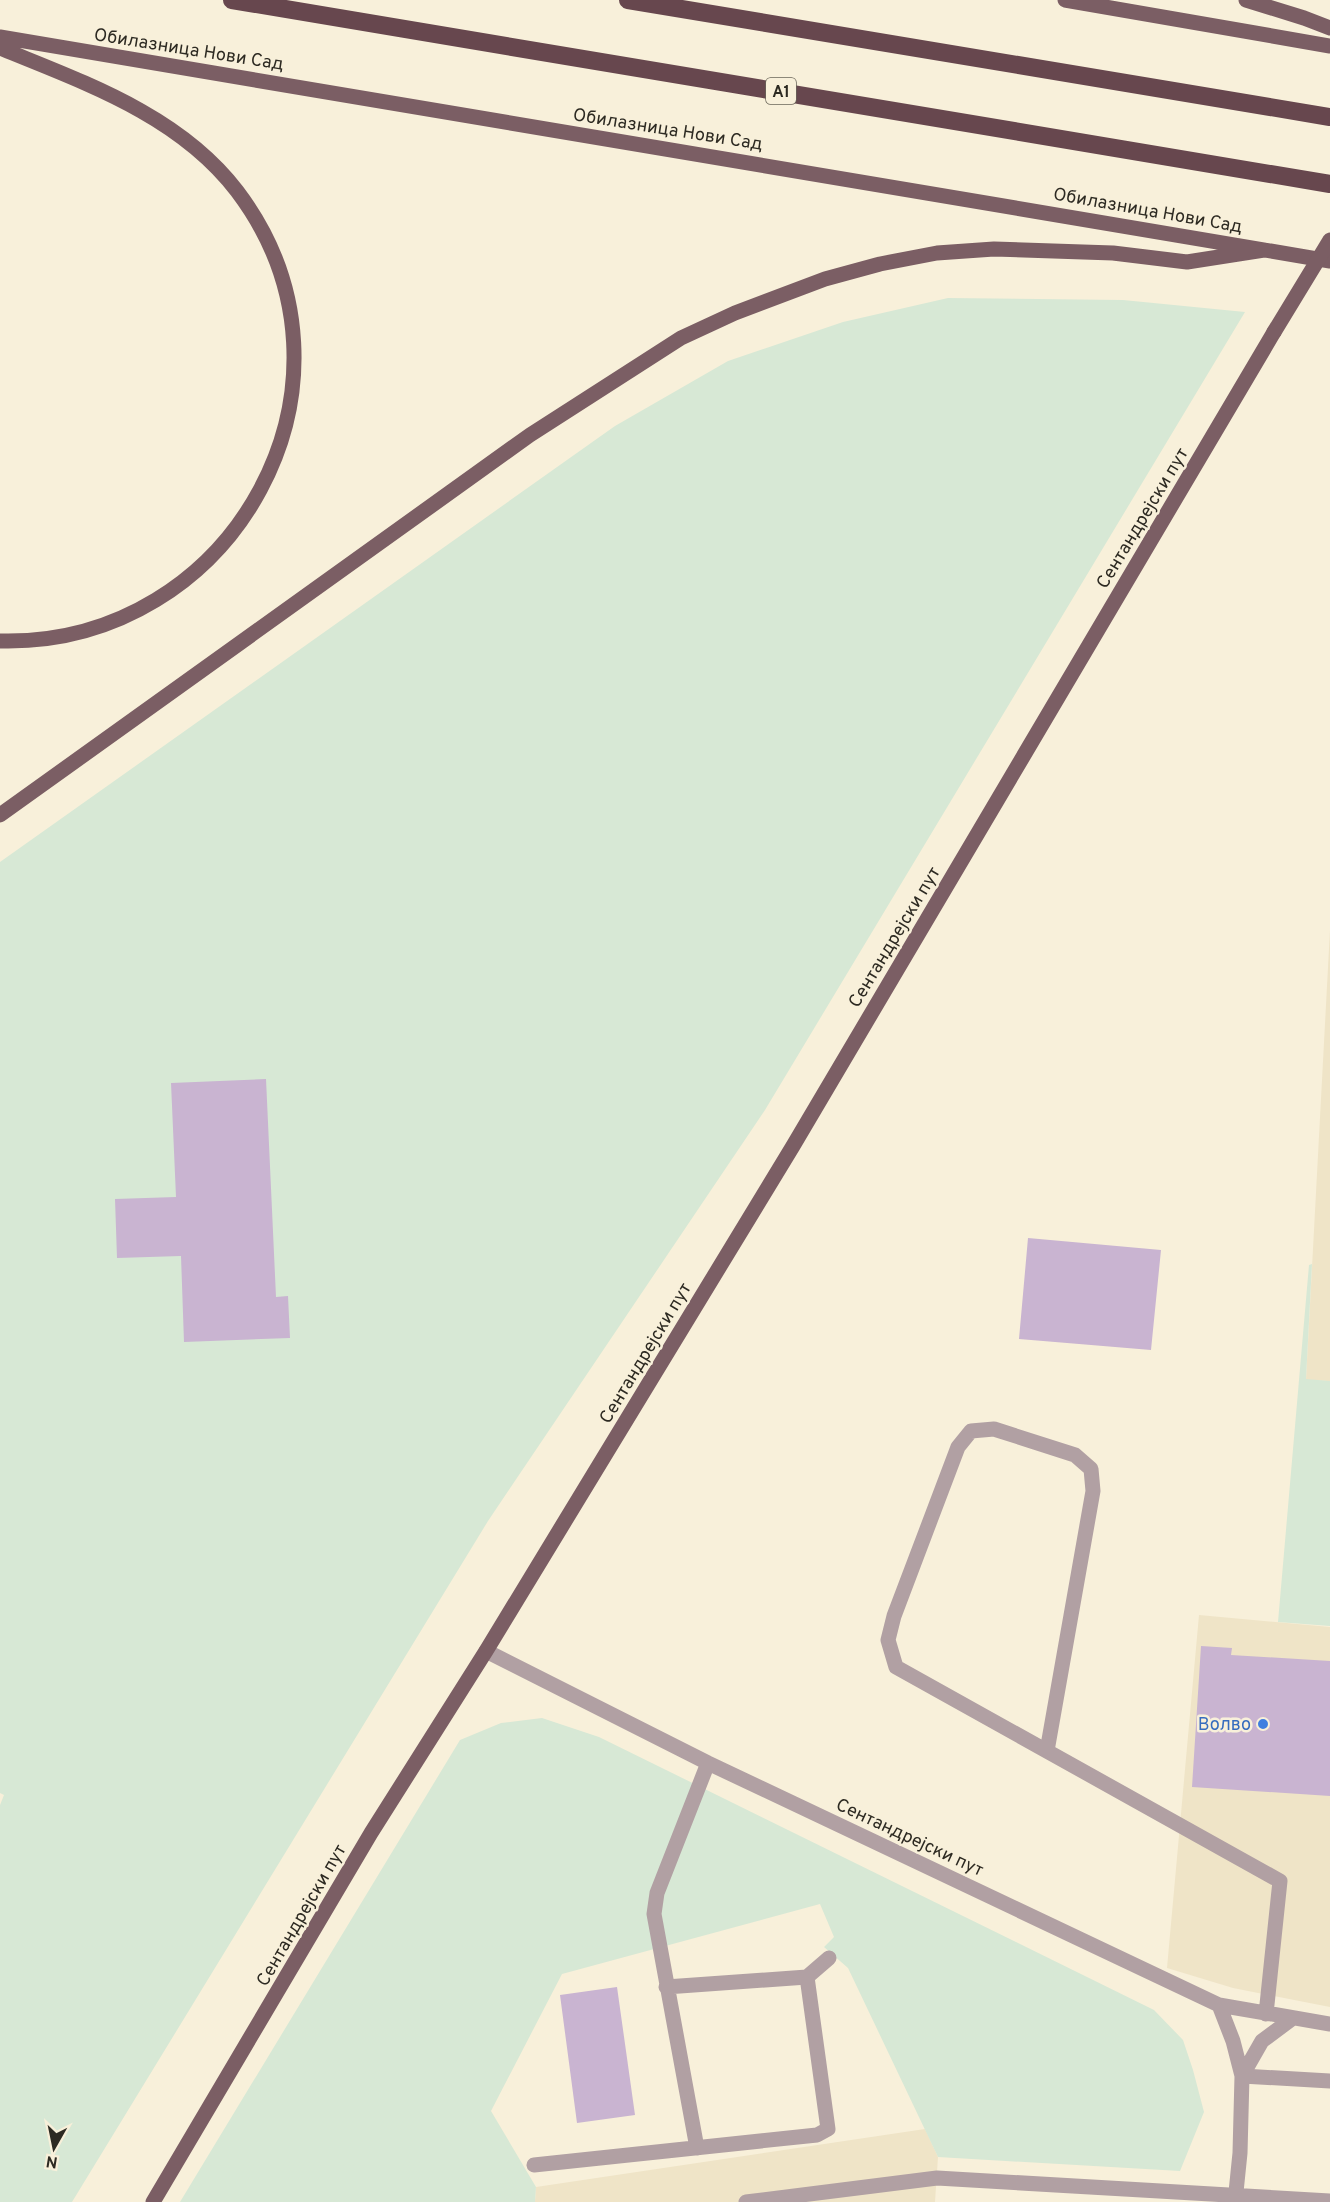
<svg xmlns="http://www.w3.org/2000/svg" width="1330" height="2202" viewBox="0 0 1330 2202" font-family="Overpass,sans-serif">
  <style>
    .built { fill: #efe4c7 }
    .green { fill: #d7e8d5 }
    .building { fill: #c9b4d1 }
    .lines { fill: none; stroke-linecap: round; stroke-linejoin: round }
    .minor { stroke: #b1a0a3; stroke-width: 15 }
    .major { stroke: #7b5e64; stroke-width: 15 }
    .highway { stroke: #67474e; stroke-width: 18 }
    .major-bridge { stroke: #7b5e64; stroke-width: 15 }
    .shop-dot { fill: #3f7fe0; stroke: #f8f0da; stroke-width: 2 }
    .labels { text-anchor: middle; stroke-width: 5; stroke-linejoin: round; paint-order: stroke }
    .shield { fill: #f8f0da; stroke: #6a6559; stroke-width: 1.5 }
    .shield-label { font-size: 16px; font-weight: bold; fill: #2d2a22 }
    .street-label { font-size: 18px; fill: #2d2a22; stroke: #f8f0da }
    .shop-label { font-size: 18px; fill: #366cbe; stroke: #f8f0da; text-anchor: end }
  </style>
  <rect width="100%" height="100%" fill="#f8f0da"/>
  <path class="built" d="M 1330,930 L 1330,1381 L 1306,1380 Z
    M 1199,1615 L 1330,1627 L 1330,2007 L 1233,1988 L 1167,1968 Z
    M 925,2129 L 938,2157 L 935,2202 L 535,2202 L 536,2187 Z"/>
  <path class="green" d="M 948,298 L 1123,300 L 1245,312 L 765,1110 L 488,1521 L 72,2202 L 0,2202 L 0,1805 L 4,1795 L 0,1793 L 0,862 L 615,426 L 728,361 L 843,322 Z
    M 1312,1264 L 1306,1379 L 1330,1381 L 1330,1626 L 1278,1622 L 1309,1265 Z
    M 542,1718 L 599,1737 L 1154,2010 L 1183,2040 L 1193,2070 L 1204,2112 L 1180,2171 L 938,2157 L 848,1968 L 824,1947 L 834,1937 L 820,1904 L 562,1974 L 491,2111 L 536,2187 L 535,2202 L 180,2202 L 460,1740 L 501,1723 Z"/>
  <path class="building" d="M 266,1079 L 276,1297 L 288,1296 L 290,1338 L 184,1342 L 181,1256 L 117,1258 L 115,1199 L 176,1197 L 171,1083 Z
    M 1028,1238 L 1161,1250 L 1151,1350 L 1019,1339 Z
    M 1201,1646 L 1232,1648 L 1231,1655 L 1330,1661 L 1330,1796 L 1192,1787 Z
    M 617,1987 L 635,2115 L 577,2123 L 560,1995 Z"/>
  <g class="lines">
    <path class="minor" d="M 486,1651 L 708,1763 L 1219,2005 L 1330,2024
      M 1047,1751 L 1093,1491 L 1091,1469 L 1075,1455 L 994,1429 L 971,1431 L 958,1447 L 894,1616 L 888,1640 L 896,1667 L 1280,1881 L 1266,2014
      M 666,1987 L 807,1977 L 829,1958
      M 1219,2005 L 1233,2041 L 1242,2076 L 1240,2153 L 1235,2202
      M 1293,2018 L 1262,2041 L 1242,2076 L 1330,2081
      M 697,2148 L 654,1914 L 657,1893 L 708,1763
      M 534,2165 L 817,2135 L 828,2129 L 807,1977
      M 746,2202 L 937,2178 L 1330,2201"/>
    <path class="major" d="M 1065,0 L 1330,46
      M 1246,0 L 1304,18 L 1330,28
      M 0,37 L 1330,261
      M 0,48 C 85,83 179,115 237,191 C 381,381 234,647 0,641
      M 0,815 L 530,435 L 681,338 L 735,313 L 825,279 L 880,264 L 937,253 L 994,249 L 1113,253 L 1187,262 L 1264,250
      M 153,2202 L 371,1833 L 486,1651 L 793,1146 L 1274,332"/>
    <path class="highway" d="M 232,0 L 1330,184
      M 628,0 L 1330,117"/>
    <path class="major-bridge" d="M 1274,332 L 1330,240"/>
  </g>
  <circle class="shop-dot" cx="1263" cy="1724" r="6"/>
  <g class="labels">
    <rect class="shield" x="766" y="78" width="30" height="26" rx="4.5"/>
    <g class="shield-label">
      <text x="781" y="97">A1</text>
    </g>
    <g class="street-label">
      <text transform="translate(189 49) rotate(9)" y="6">Обилазница Нови Сад</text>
      <text transform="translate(668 129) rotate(9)" y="6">Обилазница Нови Сад</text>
      <text transform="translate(1148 210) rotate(10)" y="6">Обилазница Нови Сад</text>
      <text transform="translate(1142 518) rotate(-59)" y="6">Сентандрејски пут</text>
      <text transform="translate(894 937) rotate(-59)" y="6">Сентандрејски пут</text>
      <text transform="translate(645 1353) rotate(-59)" y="6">Сентандрејски пут</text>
      <text transform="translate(910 1837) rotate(25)" y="6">Сентандрејски пут</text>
      <text transform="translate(301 1915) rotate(-60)" y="6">Сентандрејски пут</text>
    </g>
    <g class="shop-label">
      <text x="1251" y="1730">Волво</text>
    </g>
  </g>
  <g transform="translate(54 2148) rotate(189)" stroke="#f8f0da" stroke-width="4.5" paint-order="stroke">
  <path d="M0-4.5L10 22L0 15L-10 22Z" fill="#2d2a22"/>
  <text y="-9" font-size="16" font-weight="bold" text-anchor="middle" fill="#2d2a22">N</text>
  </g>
</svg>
